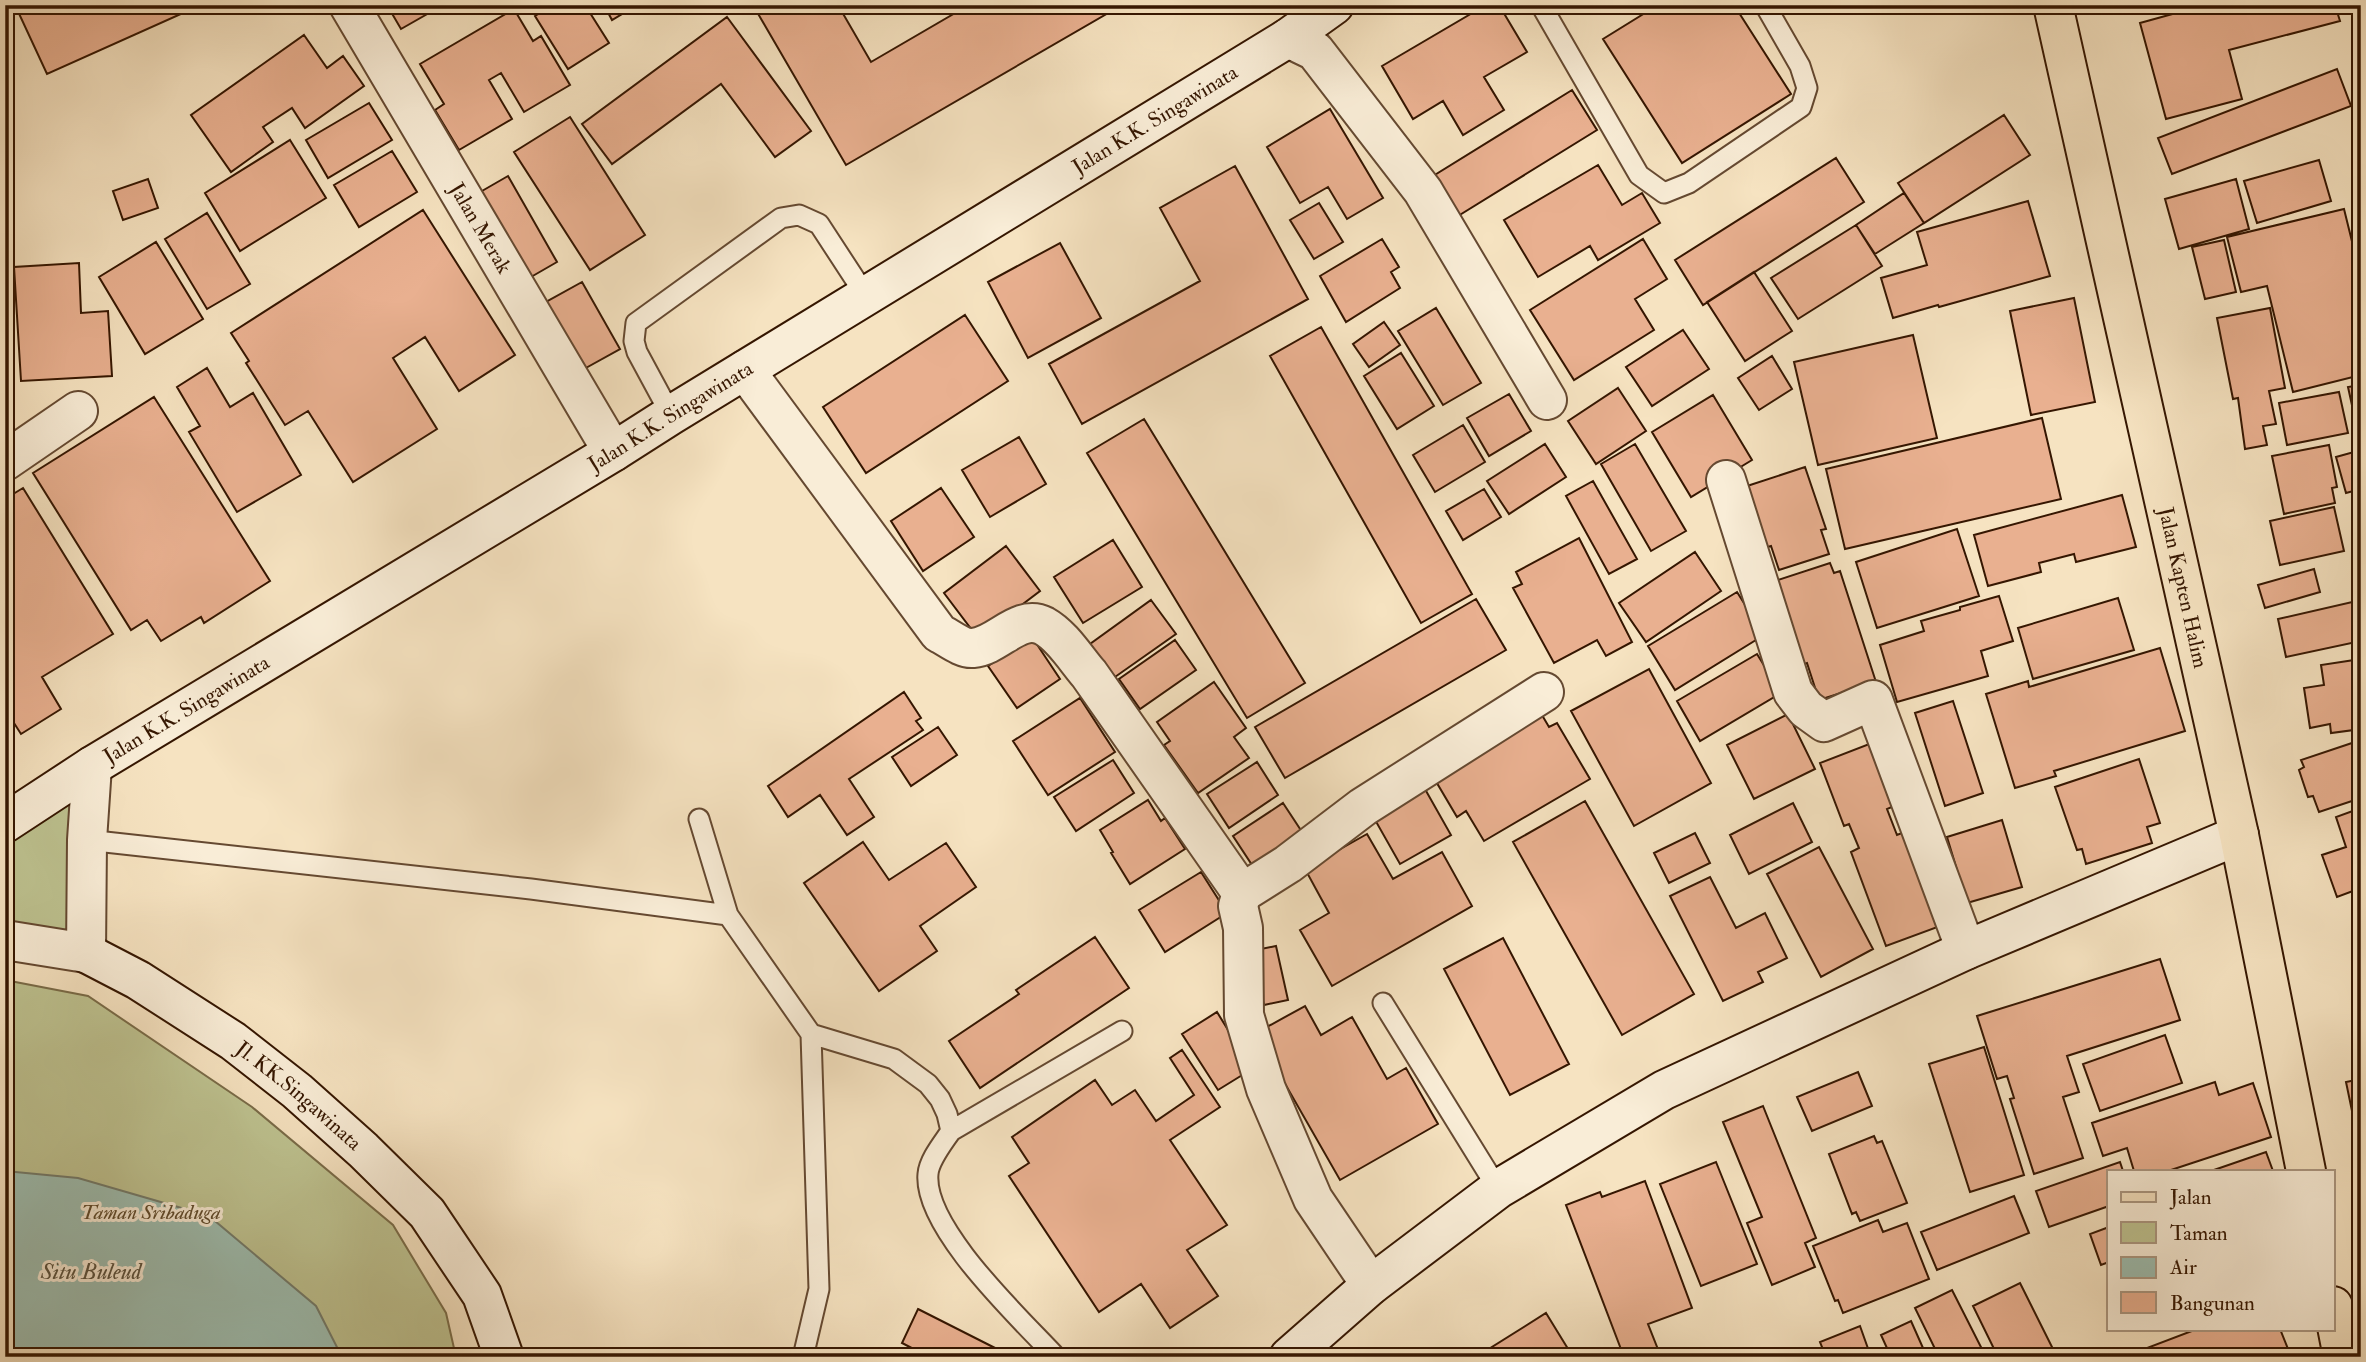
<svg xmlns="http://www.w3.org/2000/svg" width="2366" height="1362" viewBox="0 0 2366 1362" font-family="'IM FELL Double Pica',serif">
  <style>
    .green { fill: #bec391; stroke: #7a6c49; stroke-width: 2 }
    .water { fill: #9dbeb1; stroke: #737b6b; stroke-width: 2 }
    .building { fill: #e9b090; stroke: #351601; stroke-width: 2 }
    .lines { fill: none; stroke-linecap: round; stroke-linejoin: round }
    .lane-casing { stroke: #654931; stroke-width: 23 }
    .street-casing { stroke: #654931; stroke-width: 42 }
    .secondary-casing { stroke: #351601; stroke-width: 42 }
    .primary-casing { stroke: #351601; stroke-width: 42 }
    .lane { stroke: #f9edd7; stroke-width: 19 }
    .street { stroke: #f9edd7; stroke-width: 38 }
    .secondary { stroke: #f9edd7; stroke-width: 38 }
    .primary { stroke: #f6e3c1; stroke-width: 38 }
    .labels { text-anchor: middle; stroke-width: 6; stroke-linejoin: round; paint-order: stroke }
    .street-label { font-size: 21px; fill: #351601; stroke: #f9edd7 }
    .park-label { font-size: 21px; font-style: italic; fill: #5e4a2c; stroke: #f9edd7 }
    .water-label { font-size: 23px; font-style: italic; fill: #59513f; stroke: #f9edd7 }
  </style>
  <rect width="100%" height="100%" fill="#f6e3c1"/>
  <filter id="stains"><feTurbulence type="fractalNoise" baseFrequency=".00286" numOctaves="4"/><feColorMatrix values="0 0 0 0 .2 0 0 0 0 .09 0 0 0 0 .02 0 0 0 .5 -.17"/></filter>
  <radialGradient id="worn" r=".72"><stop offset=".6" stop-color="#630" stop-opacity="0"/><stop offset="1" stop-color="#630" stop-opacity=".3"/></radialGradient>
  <path class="green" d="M 73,783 L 71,936 L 5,927 L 5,827 Z
    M 5,980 L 88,996 L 252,1107 L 393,1225 L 446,1313 L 456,1357 L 5,1357 Z"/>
  <path class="water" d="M 5,1171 L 78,1178 L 209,1216 L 316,1306 L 342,1357 L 5,1357 Z"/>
  <path class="building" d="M 15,5 L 190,5 L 192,9 L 47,74 Z
    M 387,5 L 443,5 L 401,29 Z
    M 553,5 L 585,5 L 609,43 L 568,69 L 535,16 Z
    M 604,5 L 637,5 L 612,20 Z
    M 753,5 L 838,5 L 871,62 L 969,5 L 1122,5 L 846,165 Z
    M 1486,5 L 1499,5 L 1527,52 L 1484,77 L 1504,110 L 1463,135 L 1443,101 L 1413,119 L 1382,66 Z
    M 1658,5 L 1734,5 L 1791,94 L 1682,163 L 1603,39 Z
    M 2205,5 L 2335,5 L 2340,21 L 2229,50 L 2242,99 L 2166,119 L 2140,23 Z
    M 514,9 L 533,41 L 541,36 L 570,85 L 524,112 L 501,73 L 489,80 L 512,119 L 459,150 L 435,110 L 444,104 L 420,64 Z
    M 727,17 L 811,131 L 775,157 L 721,84 L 612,164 L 582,124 Z
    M 304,35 L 327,68 L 343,56 L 364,86 L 305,128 L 292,108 L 263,127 L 273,142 L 231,172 L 191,115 Z
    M 2337,69 L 2351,106 L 2172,174 L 2158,138 Z
    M 1572,90 L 1597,130 L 1450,221 L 1425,181 Z
    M 369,103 L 392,140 L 328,178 L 306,140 Z
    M 1330,109 L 1383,198 L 1347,219 L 1328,187 L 1300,203 L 1267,147 Z
    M 2004,115 L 2030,155 L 1924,223 L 1898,183 Z
    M 570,117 L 645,235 L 590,270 L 514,152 Z
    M 2361,126 L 2361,168 L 2353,128 Z
    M 290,140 L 326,198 L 240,251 L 205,193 Z
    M 392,151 L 417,192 L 359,227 L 334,185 Z
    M 1836,158 L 1864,202 L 1703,305 L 1675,260 Z
    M 2319,160 L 2331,201 L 2257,223 L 2244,181 Z
    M 1598,165 L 1622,205 L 1642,193 L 1660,223 L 1598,260 L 1590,246 L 1538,277 L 1504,220 Z
    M 1235,166 L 1308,299 L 1082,424 L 1049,364 L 1200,281 L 1160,208 Z
    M 508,176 L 557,262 L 524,281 L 475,195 Z
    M 148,179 L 158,208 L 123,220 L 113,191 Z
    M 2236,179 L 2249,229 L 2179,249 L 2165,199 Z
    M 1904,193 L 1924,223 L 1875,254 L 1856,225 Z
    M 2028,201 L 2050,276 L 1939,307 L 1938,305 L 1893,318 L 1881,278 L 1927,265 L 1917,232 Z
    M 1319,203 L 1343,242 L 1314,259 L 1290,220 Z
    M 2344,209 L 2361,278 L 2361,375 L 2293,392 L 2267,286 L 2241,292 L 2227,237 Z
    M 423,210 L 515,355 L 459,391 L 425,337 L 393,358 L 437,429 L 353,482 L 308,411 L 285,425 L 246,363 L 249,361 L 231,333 Z
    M 207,213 L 250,284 L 207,309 L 165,239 Z
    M 1856,225 L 1882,266 L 1798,319 L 1771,278 Z
    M 1382,239 L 1399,267 L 1391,272 L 1400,288 L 1346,322 L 1320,276 Z
    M 1643,239 L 1667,279 L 1635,299 L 1654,330 L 1574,380 L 1530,310 Z
    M 2224,240 L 2236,292 L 2205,299 L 2192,247 Z
    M 156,242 L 203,319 L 145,354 L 99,277 Z
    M 1060,243 L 1101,318 L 1028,358 L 988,282 Z
    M 79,263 L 81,313 L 108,311 L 112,376 L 21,381 L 14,267 Z
    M 1754,272 L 1792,331 L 1745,361 L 1707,302 Z
    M 582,282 L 620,349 L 584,369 L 546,302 Z
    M 2074,298 L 2095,402 L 2031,415 L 2010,311 Z
    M 1436,308 L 1481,383 L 1443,405 L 1398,331 Z
    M 2270,308 L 2285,388 L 2269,391 L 2276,424 L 2263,426 L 2267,445 L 2245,449 L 2238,398 L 2233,399 L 2217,318 Z
    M 965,315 L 1008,381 L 866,473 L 823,407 Z
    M 1384,322 L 1400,345 L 1369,367 L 1353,344 Z
    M 1321,327 L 1472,594 L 1421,623 L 1270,356 Z
    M 1683,330 L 1709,369 L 1652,406 L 1626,367 Z
    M 1913,335 L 1937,438 L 1818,465 L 1794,362 Z
    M 1401,353 L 1434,406 L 1397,429 L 1364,376 Z
    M 1772,356 L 1792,389 L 1759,410 L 1738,378 Z
    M 207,368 L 230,407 L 253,393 L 301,475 L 237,512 L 189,432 L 200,426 L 177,387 Z
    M 2361,385 L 2361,427 L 2357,428 L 2348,387 Z
    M 1618,388 L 1646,431 L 1596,464 L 1568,421 Z
    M 2339,392 L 2348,433 L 2287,445 L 2279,403 Z
    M 1509,394 L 1531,431 L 1489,456 L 1467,418 Z
    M 1713,395 L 1752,460 L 1691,497 L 1652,432 Z
    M 154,397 L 270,581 L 204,623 L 201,617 L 161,641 L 147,620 L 131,630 L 33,473 Z
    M 2042,418 L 2061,499 L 1845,549 L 1826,469 Z
    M 1144,419 L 1305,683 L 1247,718 L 1087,453 Z
    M 1463,425 L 1485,462 L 1435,492 L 1413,455 Z
    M 1019,437 L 1046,484 L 990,517 L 962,470 Z
    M 1545,444 L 1566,477 L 1509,514 L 1487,481 Z
    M 1635,444 L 1686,531 L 1651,551 L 1601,464 Z
    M 2329,445 L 2337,487 L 2332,488 L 2335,503 L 2284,514 L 2272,456 Z
    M 2361,450 L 2361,489 L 2346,493 L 2336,457 Z
    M 1805,467 L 1826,529 L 1821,530 L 1829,554 L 1779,570 L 1771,546 L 1758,550 L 1738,489 Z
    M 1593,481 L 1637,559 L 1609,574 L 1566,496 Z
    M 23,488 L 113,634 L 42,677 L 61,709 L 21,734 L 5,709 L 5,499 Z
    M 941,488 L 974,537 L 923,571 L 891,521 Z
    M 1484,489 L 1501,517 L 1463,540 L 1446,511 Z
    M 2122,495 L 2136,547 L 2076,562 L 2074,554 L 2039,563 L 2041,572 L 1988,586 L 1974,535 Z
    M 2334,507 L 2344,551 L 2280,565 L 2270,521 Z
    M 1957,529 L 1979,596 L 1877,628 L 1856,562 Z
    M 1579,538 L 1632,642 L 1606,656 L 1597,640 L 1554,663 L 1513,588 L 1522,584 L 1516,572 Z
    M 1113,540 L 1142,587 L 1083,623 L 1054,577 Z
    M 1006,546 L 1040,591 L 978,638 L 944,593 Z
    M 1695,552 L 1721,591 L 1646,642 L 1619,603 Z
    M 1830,563 L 1834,573 L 1840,571 L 1876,682 L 1819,700 L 1807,663 L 1799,666 L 1772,582 Z
    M 2314,569 L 2320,592 L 2265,608 L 2258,585 Z
    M 1737,592 L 1764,635 L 1675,690 L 1648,646 Z
    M 1999,596 L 2013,641 L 1981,651 L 1988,676 L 1897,702 L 1880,645 L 1924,631 L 1921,621 L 1960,610 L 1960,607 Z
    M 2118,598 L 2134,650 L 2033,679 L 2018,628 Z
    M 1476,599 L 1506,650 L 1285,778 L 1255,727 Z
    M 1151,600 L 1176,634 L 1115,677 L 1090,644 Z
    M 2361,600 L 2361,641 L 2286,657 L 2278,619 Z
    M 1032,637 L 1060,679 L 1017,708 L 988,666 Z
    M 1175,640 L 1196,670 L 1140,709 L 1119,679 Z
    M 2160,648 L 2185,731 L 2054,771 L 2056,776 L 2015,788 L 1986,694 L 2028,681 L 2029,687 Z
    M 1757,654 L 1781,693 L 1700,741 L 1677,701 Z
    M 2361,659 L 2361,729 L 2331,733 L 2330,724 L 2310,728 L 2304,688 L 2324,685 L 2321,665 Z
    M 1649,669 L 1711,783 L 1634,826 L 1571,711 Z
    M 1214,682 L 1246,728 L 1234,737 L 1249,758 L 1198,793 L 1164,745 L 1170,741 L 1157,722 Z
    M 904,692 L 921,718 L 916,721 L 923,730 L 849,779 L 874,817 L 847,835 L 820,795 L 788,817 L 768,786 Z
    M 1080,698 L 1115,752 L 1048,795 L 1013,741 Z
    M 1953,701 L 1983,793 L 1945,806 L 1915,713 Z
    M 1539,710 L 1549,727 L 1557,723 L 1590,779 L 1484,841 L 1466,811 L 1457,817 L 1431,773 Z
    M 1788,714 L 1815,769 L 1754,799 L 1727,745 Z
    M 938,727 L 957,755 L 911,786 L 892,757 Z
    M 2361,740 L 2361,798 L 2319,812 L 2313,796 L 2308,797 L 2299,770 L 2304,767 L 2301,760 Z
    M 1877,741 L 1901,803 L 1887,809 L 1897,835 L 1907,831 L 1943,925 L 1886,946 L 1851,852 L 1859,848 L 1849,824 L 1844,826 L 1820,763 Z
    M 2139,759 L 2160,823 L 2147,827 L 2152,843 L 2086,864 L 2082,849 L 2077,850 L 2055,787 Z
    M 1113,760 L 1134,793 L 1076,831 L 1054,797 Z
    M 1257,762 L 1278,795 L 1229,828 L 1207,794 Z
    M 1421,782 L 1451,835 L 1400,864 L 1370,811 Z
    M 1148,800 L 1161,821 L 1165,818 L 1185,849 L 1130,884 L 1111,853 L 1113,852 L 1100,830 Z
    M 1585,801 L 1694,994 L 1622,1035 L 1513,842 Z
    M 1283,803 L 1306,838 L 1256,871 L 1233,836 Z
    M 1793,803 L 1812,842 L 1749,874 L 1730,835 Z
    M 2361,808 L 2361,888 L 2337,897 L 2322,855 L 2346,847 L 2336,817 Z
    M 2002,820 L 2022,887 L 1967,903 L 1947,837 Z
    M 1695,833 L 1710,863 L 1669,883 L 1654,853 Z
    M 1367,834 L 1393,879 L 1442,852 L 1472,906 L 1332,986 L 1300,930 L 1329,913 L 1305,869 Z
    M 863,842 L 889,880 L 946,843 L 976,887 L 920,926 L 937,951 L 879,991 L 804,883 Z
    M 1819,847 L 1873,949 L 1821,977 L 1767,874 Z
    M 1201,872 L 1227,913 L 1165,952 L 1139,910 Z
    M 1710,877 L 1736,928 L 1765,913 L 1787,958 L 1758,972 L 1763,982 L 1723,1001 L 1670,896 Z
    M 1095,937 L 1129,988 L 980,1088 L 949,1041 L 1019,994 L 1016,990 Z
    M 1503,938 L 1569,1064 L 1510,1095 L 1444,969 Z
    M 1276,946 L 1288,1000 L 1264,1005 L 1251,951 Z
    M 2160,959 L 2180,1020 L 2067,1056 L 2079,1092 L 2063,1097 L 2083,1158 L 2034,1174 L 2010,1099 L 2014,1098 L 2007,1076 L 1997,1079 L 1977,1016 Z
    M 1305,1006 L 1321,1035 L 1352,1017 L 1387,1079 L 1406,1068 L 1438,1124 L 1340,1180 L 1256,1033 Z
    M 1217,1012 L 1252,1069 L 1218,1090 L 1182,1034 Z
    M 2165,1035 L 2182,1083 L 2100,1111 L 2083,1064 Z
    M 1984,1047 L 2024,1175 L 1970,1192 L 1929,1064 Z
    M 1182,1050 L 1220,1107 L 1170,1140 L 1227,1225 L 1187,1250 L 1218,1296 L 1170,1328 L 1141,1284 L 1099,1312 L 1009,1176 L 1029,1163 L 1012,1137 L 1095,1080 L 1112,1105 L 1135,1090 L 1156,1121 L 1194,1095 L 1170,1058 Z
    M 1858,1072 L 1872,1106 L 1812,1131 L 1797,1097 Z
    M 2361,1079 L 2361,1135 L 2357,1135 L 2346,1082 Z
    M 2215,1082 L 2219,1095 L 2253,1083 L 2271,1137 L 2168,1171 L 2134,1171 L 2127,1148 L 2103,1156 L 2092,1123 Z
    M 1763,1106 L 1816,1238 L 1805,1243 L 1815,1267 L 1772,1285 L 1747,1223 L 1762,1217 L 1723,1122 Z
    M 1874,1136 L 1877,1143 L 1882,1141 L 1907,1203 L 1860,1221 L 1856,1212 L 1852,1214 L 1829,1154 Z
    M 2266,1152 L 2273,1171 L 2211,1171 Z
    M 1716,1162 L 1757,1264 L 1701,1286 L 1660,1184 Z
    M 2120,1162 L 2123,1171 L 2109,1171 L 2109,1206 L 2049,1227 L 2036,1191 Z
    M 1645,1181 L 1692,1308 L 1648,1324 L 1661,1357 L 1624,1357 L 1566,1205 L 1600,1192 L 1602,1197 Z
    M 2014,1196 L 2029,1233 L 1937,1270 L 1921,1232 Z
    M 1878,1220 L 1883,1232 L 1907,1223 L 1929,1279 L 1843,1313 L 1838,1300 L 1835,1301 L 1813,1246 Z
    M 2109,1227 L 2109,1262 L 2101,1265 L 2090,1234 Z
    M 2020,1283 L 2057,1357 L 1998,1357 L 1973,1306 Z
    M 1952,1290 L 1986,1357 L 1939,1357 L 1915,1308 Z
    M 918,1309 L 1003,1352 L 1000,1357 L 929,1357 L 902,1343 Z
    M 1546,1313 L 1573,1357 L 1476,1357 Z
    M 1911,1321 L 1927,1357 L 1891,1357 L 1881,1335 Z
    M 1860,1326 L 1871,1357 L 1826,1357 L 1820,1342 Z
    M 2197,1329 L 2280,1329 L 2288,1349 L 2268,1357 L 2141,1357 L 2139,1351 Z"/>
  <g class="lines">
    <g class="lane-casing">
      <path id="lane" d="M 1541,5 L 1639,175 L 1664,193 L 1689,183 L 1801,107 L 1807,88 L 1800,66 L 1765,5
        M 671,415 L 637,352 L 634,341 L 636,323 L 781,218 L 799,215 L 819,224 L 866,296
        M 699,819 L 728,915 L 811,1034 L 894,1059 L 928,1084 L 940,1099 L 947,1114 L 951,1131 C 943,1143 929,1160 928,1174 C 923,1228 1020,1318 1056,1357
        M 87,840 L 531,889 L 728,915
        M 1383,1003 L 1498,1189
        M 951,1131 L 1122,1031
        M 803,1357 L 819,1289 L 811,1034"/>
    </g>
    <g class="street-casing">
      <g id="street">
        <path id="s1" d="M 349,5 L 613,452"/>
        <path d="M 1288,38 L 1315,51 L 1423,191 L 1547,400"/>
        <path d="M 745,370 L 939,633 C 949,638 962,649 973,648 C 998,646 1019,613 1044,626 C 1062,636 1076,659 1089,674 L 1242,893"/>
        <path d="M 5,461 L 78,411"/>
        <path d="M 1726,480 L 1793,692 L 1806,709 L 1824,722 L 1873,700 L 1966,950"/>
        <path d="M 5,940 L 86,953 L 87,840 L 92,766"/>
        <path d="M 1371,1285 L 1313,1199 L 1266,1089 L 1244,1015 L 1243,928 L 1238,906 L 1242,893 L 1288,864 L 1363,807 L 1544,692"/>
      </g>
    </g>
    <g class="secondary-casing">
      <g id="secondary">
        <path id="s2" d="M 5,823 L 92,766 L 613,452 L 671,415 L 1288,38 L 1334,5"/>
        <path id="s3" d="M 86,953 L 138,980 L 233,1041 L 297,1091 L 363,1150 L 427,1213 L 482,1295 L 504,1357"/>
        <path d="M 1289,1357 L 1371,1285 L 1498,1189 L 1664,1090 L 1966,950 L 2239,835"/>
      </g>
    </g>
    <g class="primary-casing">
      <g id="primary">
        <path id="s4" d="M 2053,5 L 2239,835 L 2306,1171"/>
        <path d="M 2333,1306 L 2343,1357"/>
      </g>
    </g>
    <use href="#lane" class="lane"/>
    <use href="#street" class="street"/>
    <use href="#secondary" class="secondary"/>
    <use href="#primary" class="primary"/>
  </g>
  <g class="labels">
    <g class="street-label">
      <text dy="7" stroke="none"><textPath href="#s2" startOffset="1348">Jalan K.K. Singawinata</textPath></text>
      <text dy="7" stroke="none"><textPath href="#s1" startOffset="259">Jalan Merak</textPath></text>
      <text dy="7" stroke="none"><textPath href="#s2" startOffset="780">Jalan K.K. Singawinata</textPath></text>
      <text dy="7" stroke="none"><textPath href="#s4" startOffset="597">Jalan Kapten Halim</textPath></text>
      <text dy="7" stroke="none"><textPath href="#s2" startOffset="214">Jalan K.K. Singawinata</textPath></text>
      <text dy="7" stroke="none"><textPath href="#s3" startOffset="257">Jl. KK.Singawinata</textPath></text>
    </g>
    <g class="park-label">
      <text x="151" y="1219">Taman Sribaduga</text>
    </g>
    <g class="water-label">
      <text x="91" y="1279">Situ Buleud</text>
    </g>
  </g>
  <rect width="2366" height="1362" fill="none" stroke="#f6e3c1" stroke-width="28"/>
  <rect x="7" y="7" width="2352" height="1348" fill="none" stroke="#351601" stroke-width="3.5"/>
  <rect x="14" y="14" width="2338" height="1334" fill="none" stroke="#351601" stroke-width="2"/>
  <rect x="2107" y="1170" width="228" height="161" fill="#f9edd7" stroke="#ab9781" stroke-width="2"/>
  <rect x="2121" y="1192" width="35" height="10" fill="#f6e3c1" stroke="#ab9781" stroke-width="2"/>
  <text x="2170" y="1204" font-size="21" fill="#351601">Jalan</text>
  <rect x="2121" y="1222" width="35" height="21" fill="#bec391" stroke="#ab9781" stroke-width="2"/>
  <text x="2170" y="1240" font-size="21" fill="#351601">Taman</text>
  <rect x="2121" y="1257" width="35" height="21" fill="#9dbeb1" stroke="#ab9781" stroke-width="2"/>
  <text x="2170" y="1274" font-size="21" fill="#351601">Air</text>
  <rect x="2121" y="1292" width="35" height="21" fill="#e9b090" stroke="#ab9781" stroke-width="2"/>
  <text x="2170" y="1310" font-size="21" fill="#351601">Bangunan</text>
  <rect width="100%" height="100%" filter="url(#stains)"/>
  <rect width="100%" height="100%" fill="url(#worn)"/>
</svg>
